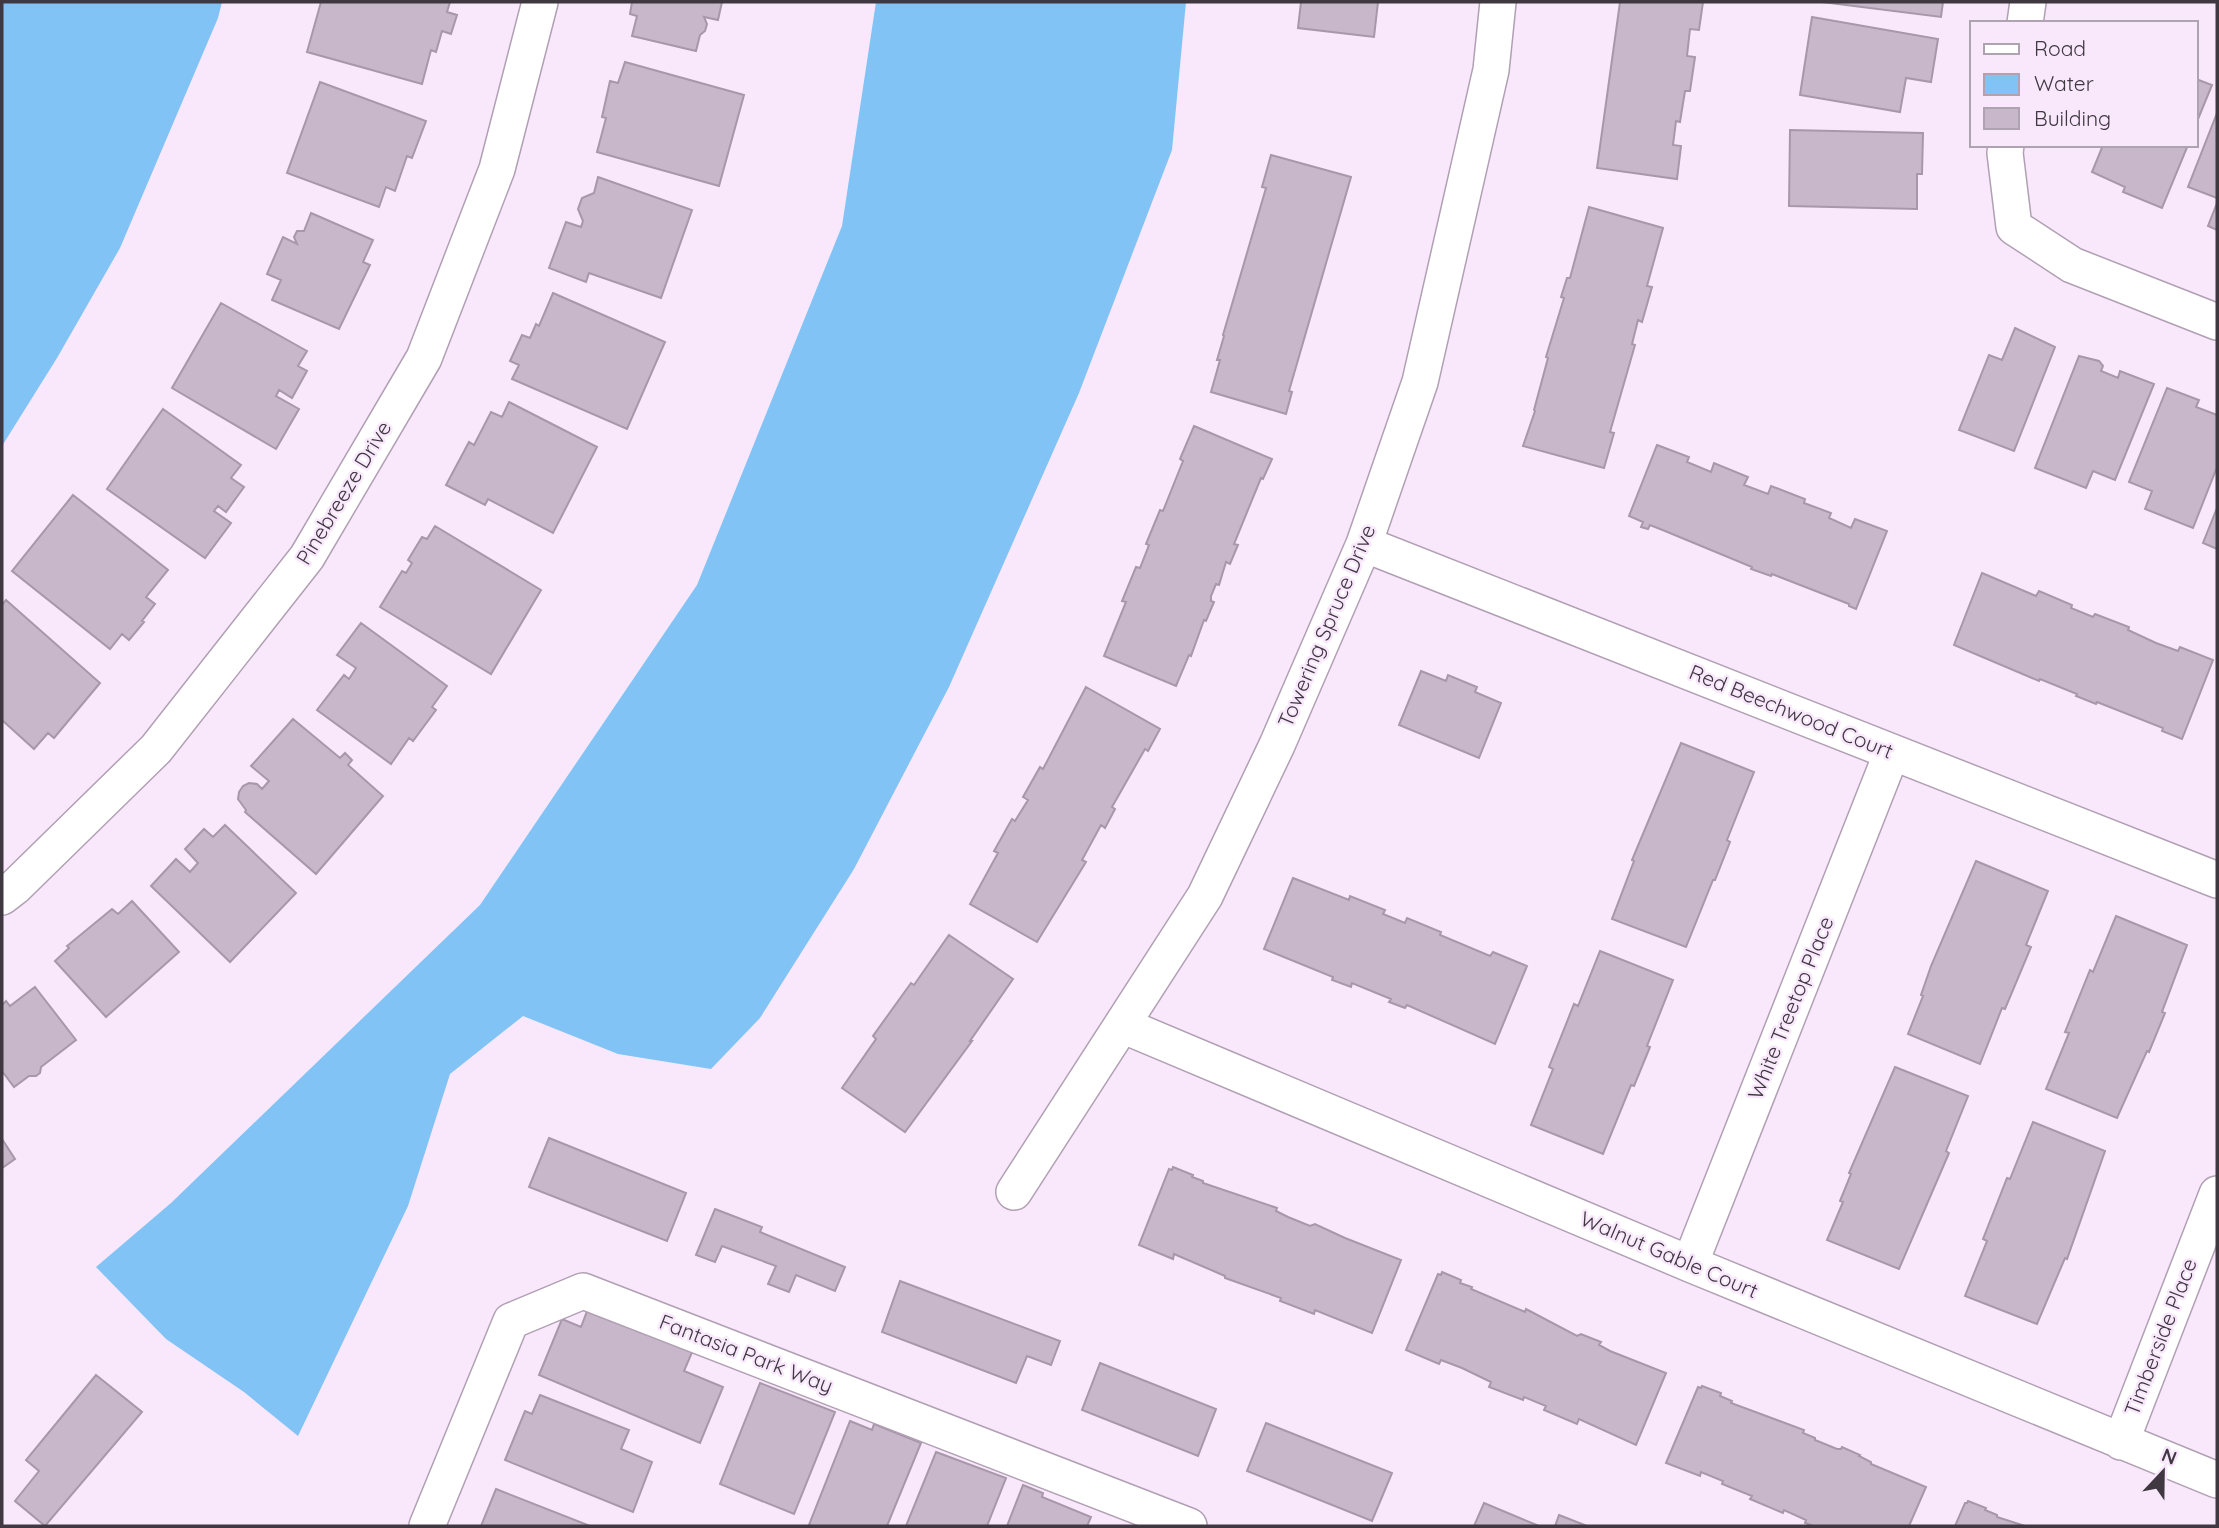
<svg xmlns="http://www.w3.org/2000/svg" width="2219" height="1528" viewBox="0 0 2219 1528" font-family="Quicksand,sans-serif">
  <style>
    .water { fill: #80c3f4 }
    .building { fill: #c8b7ca; stroke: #a797a9; stroke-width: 2 }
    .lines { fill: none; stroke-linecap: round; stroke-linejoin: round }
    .minor-casing { stroke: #b1a0b3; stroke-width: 38 }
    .minor { stroke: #fff; stroke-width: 35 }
    .labels { text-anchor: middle; stroke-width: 5; stroke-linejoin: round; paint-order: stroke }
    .street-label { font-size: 21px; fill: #3f3840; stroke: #f9e8fc }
  </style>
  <rect width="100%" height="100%" fill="#f9e8fc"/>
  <path class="water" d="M 2,2 L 222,2 L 218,18 L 120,248 L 57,358 L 2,446 Z
    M 876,2 L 1186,2 L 1172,150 L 1079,393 L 949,687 L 854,869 L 760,1018 L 711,1069 L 618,1054 L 523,1016 L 450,1074 L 408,1206 L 298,1436 L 244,1392 L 166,1339 L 96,1267 L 171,1203 L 480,905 L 697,585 L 842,226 Z"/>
  <path class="building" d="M 321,2 L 450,2 L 447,12 L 457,15 L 451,34 L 442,31 L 436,52 L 431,50 L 422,84 L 307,52 Z
    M 632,2 L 722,2 L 718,20 L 704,17 L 707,24 L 705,31 L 700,35 L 696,51 L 632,36 L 637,16 L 630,14 Z
    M 1301,2 L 1378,2 L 1374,37 L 1298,28 Z
    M 1620,2 L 1703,2 L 1699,30 L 1690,29 L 1687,56 L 1695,57 L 1690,91 L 1685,91 L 1680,122 L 1676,121 L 1673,145 L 1681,146 L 1677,179 L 1597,168 Z
    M 1822,2 L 1943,2 L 1941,17 Z
    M 1812,17 L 1938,39 L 1931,82 L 1906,78 L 1900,112 L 1800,95 Z
    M 625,62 L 744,95 L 719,186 L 597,152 L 606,118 L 602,117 L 610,81 L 618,83 Z
    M 2196,79 L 2212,85 L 2196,124 Z
    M 320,82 L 426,121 L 412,158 L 407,156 L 395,191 L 386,187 L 379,207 L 287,173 Z
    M 2217,113 L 2217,198 L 2188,187 Z
    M 1790,130 L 1923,133 L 1922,174 L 1917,174 L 1917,209 L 1789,206 Z
    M 2103,145 L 2188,145 L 2162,208 L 2123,192 L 2125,187 L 2092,172 Z
    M 1271,155 L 1351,177 L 1289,391 L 1292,392 L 1286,414 L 1211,392 L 1220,360 L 1217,360 L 1224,336 L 1223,335 L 1266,188 L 1262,187 Z
    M 598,177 L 692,210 L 661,298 L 589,273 L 586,282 L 549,268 L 566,222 L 581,227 L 583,221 L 578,209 L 582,198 L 594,193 Z
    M 2217,203 L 2217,230 L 2208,226 Z
    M 1589,207 L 1663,228 L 1647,286 L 1652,287 L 1642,322 L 1638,320 L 1632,344 L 1635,345 L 1610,432 L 1614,433 L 1604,468 L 1523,446 L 1535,411 L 1534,410 L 1548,358 L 1546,357 L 1564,298 L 1561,297 L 1567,278 L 1570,278 Z
    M 311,213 L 373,240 L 363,262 L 370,265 L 339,329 L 272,300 L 281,280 L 267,274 L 283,237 L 297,244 L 294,237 L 297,231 L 304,231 Z
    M 553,293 L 665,342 L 627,429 L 512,379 L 519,365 L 510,361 L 522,335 L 530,338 L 536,324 L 539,326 Z
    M 221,303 L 307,351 L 298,366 L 307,371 L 292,398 L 279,390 L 276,396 L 299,409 L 276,449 L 172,388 Z
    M 2015,328 L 2055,347 L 2014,451 L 1959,430 L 1989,355 L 2002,360 Z
    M 2079,356 L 2099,361 L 2103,366 L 2101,371 L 2118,378 L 2120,371 L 2154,384 L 2115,480 L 2093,471 L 2086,488 L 2035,468 Z
    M 2167,388 L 2199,400 L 2196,407 L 2217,415 L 2217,467 L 2193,528 L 2145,509 L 2152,491 L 2129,482 Z
    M 509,402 L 597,447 L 553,533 L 488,499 L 485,505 L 446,485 L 469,442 L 474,445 L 491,412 L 502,417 Z
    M 163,409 L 241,465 L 231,478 L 244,487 L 226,512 L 218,506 L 214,511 L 231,523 L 205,558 L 107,489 Z
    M 1194,426 L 1272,459 L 1263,479 L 1261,478 L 1234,544 L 1238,545 L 1230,564 L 1226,562 L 1219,585 L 1216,584 L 1211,596 L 1211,601 L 1214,602 L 1206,621 L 1204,620 L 1191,656 L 1189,655 L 1176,686 L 1104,656 L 1126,602 L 1122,601 L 1136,567 L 1140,568 L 1149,545 L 1146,544 L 1160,510 L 1163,511 L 1183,461 L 1180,459 Z
    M 1657,445 L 1689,457 L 1687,462 L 1711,472 L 1714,463 L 1748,477 L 1744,485 L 1768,494 L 1771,486 L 1805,499 L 1804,503 L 1831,513 L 1829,518 L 1851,528 L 1855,519 L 1887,531 L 1856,609 L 1849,606 L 1849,604 L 1772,574 L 1771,576 L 1751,569 L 1752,567 L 1665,531 L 1650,525 L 1648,529 L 1641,527 L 1643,522 L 1629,516 Z
    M 73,495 L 168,570 L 146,597 L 155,604 L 142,621 L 144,622 L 129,640 L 122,634 L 110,649 L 12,571 Z
    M 2217,508 L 2217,549 L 2203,543 Z
    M 435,526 L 541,590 L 491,674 L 380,607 L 402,571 L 406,573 L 412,563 L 408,560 L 422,537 L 427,539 Z
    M 1982,573 L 2036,596 L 2039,591 L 2072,605 L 2071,608 L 2093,617 L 2095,614 L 2129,627 L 2128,630 L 2156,643 L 2178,651 L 2180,647 L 2213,660 L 2182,739 L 2162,731 L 2163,728 L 2097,702 L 2096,704 L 2076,696 L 2077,694 L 2040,679 L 2039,681 L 1954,645 Z
    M 6,600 L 100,683 L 54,738 L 48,733 L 34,749 L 2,720 L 2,605 Z
    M 361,623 L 447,686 L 432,707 L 436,710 L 413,741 L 409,738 L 391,764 L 317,710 L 344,675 L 349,679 L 356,668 L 337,655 Z
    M 1421,671 L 1446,681 L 1448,675 L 1477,687 L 1475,692 L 1501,703 L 1479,758 L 1399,725 Z
    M 1086,687 L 1160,729 L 1148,751 L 1145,749 L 1112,807 L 1115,809 L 1105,828 L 1101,825 L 1082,860 L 1086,862 L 1037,942 L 970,904 L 998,853 L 994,851 L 1012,819 L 1015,821 L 1028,800 L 1023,797 L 1040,767 L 1043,769 Z
    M 293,719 L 340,758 L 345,753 L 352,760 L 348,765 L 383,796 L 316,874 L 245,812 L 246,810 L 238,799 L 239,792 L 243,786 L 249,783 L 257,784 L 262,789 L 269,781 L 251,766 Z
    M 1681,743 L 1754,772 L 1727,840 L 1730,842 L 1715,880 L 1713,880 L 1686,947 L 1612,919 L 1634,861 L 1632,860 Z
    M 225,825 L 296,893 L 230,962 L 151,886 L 176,859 L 190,872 L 198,863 L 185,849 L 204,829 L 213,837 Z
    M 1976,861 L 2048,891 L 2026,945 L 2031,947 L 2005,1009 L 2002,1008 L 1980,1064 L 1908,1034 L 1923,996 L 1921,995 L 1931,966 Z
    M 1293,878 L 1349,900 L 1350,896 L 1385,910 L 1383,914 L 1405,923 L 1407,918 L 1441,932 L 1440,935 L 1490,956 L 1493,952 L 1527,966 L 1495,1044 L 1407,1005 L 1405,1008 L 1389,1002 L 1391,999 L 1352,983 L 1351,987 L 1332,980 L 1333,977 L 1264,949 Z
    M 132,901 L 179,952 L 106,1017 L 55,961 L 69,948 L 67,946 L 112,909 L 118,914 Z
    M 2116,916 L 2187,945 L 2162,1012 L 2165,1013 L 2149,1052 L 2147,1051 L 2117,1118 L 2046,1089 L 2069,1033 L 2065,1032 L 2090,970 L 2093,972 Z
    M 949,935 L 1013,979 L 970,1041 L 972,1041 L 905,1132 L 842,1088 L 876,1039 L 873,1036 L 911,983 L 914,985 Z
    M 1600,951 L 1673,980 L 1647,1046 L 1650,1047 L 1634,1086 L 1631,1085 L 1603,1154 L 1531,1125 L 1553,1069 L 1549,1067 L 1574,1004 L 1578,1006 Z
    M 35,987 L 76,1040 L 41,1067 L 40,1073 L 36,1076 L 29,1076 L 14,1087 L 2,1071 L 2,1005 L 6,1001 L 10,1006 Z
    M 1895,1067 L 1968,1096 L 1946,1151 L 1949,1153 L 1899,1269 L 1827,1240 L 1843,1202 L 1840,1201 L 1851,1174 L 1849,1173 Z
    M 2033,1122 L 2105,1151 L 2067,1259 L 2065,1258 L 2037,1324 L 1965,1296 L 1987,1241 L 1983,1239 L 2007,1178 L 2010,1179 Z
    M 549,1138 L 686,1193 L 667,1241 L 529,1187 Z
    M 2,1139 L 15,1159 L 2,1168 Z
    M 1173,1167 L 1193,1175 L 1192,1177 L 1203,1181 L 1203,1183 L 1277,1208 L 1276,1211 L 1288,1217 L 1310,1226 L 1315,1224 L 1345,1238 L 1401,1260 L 1372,1333 L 1315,1310 L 1314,1314 L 1280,1301 L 1281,1298 L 1225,1278 L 1225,1276 L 1174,1254 L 1173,1259 L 1139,1245 L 1169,1169 L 1172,1170 Z
    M 715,1209 L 762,1227 L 760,1232 L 845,1267 L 835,1291 L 796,1275 L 789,1292 L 768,1284 L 776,1266 L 722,1246 L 715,1262 L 696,1255 Z
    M 1442,1272 L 1461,1280 L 1460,1283 L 1472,1287 L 1471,1289 L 1525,1312 L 1526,1309 L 1577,1336 L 1581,1334 L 1601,1342 L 1599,1345 L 1610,1351 L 1666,1373 L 1636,1445 L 1579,1419 L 1577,1424 L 1544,1410 L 1546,1406 L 1524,1397 L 1523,1400 L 1489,1387 L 1491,1382 L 1462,1368 L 1441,1360 L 1439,1364 L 1406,1350 L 1438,1274 L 1441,1275 Z
    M 900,1281 L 1060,1341 L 1051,1365 L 1027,1356 L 1016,1383 L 882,1332 Z
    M 589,1306 L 693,1350 L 684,1371 L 723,1387 L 700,1443 L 539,1375 L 562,1319 L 581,1327 Z
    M 1100,1363 L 1216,1409 L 1198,1456 L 1082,1410 Z
    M 96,1375 L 142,1412 L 45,1526 L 15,1501 L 39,1471 L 26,1460 Z
    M 760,1383 L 835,1412 L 794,1514 L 720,1484 Z
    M 1702,1386 L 1721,1393 L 1720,1396 L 1732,1401 L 1731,1403 L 1804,1430 L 1803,1433 L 1815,1438 L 1815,1440 L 1837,1449 L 1841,1449 L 1842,1447 L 1860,1455 L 1859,1456 L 1871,1462 L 1871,1464 L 1926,1487 L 1909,1526 L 1813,1526 L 1805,1523 L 1806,1520 L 1784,1510 L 1783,1513 L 1750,1499 L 1752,1496 L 1722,1484 L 1723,1481 L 1701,1472 L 1700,1476 L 1666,1463 L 1698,1387 L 1701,1388 Z
    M 540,1395 L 629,1430 L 621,1449 L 652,1462 L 633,1512 L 505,1460 L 525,1411 L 532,1414 Z
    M 850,1421 L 872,1430 L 874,1424 L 921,1443 L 887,1526 L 812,1526 L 809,1525 Z
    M 1266,1423 L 1392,1473 L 1372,1521 L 1247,1471 Z
    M 936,1452 L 1006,1478 L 987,1526 L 906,1526 Z
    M 1023,1485 L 1043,1493 L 1042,1497 L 1091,1517 L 1087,1526 L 1007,1526 Z
    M 496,1489 L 590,1526 L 481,1526 Z
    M 1968,1501 L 1986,1508 L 1985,1510 L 1997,1515 L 1997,1517 L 2025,1526 L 1955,1526 L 1965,1503 L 1967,1503 Z
    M 1484,1503 L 1539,1526 L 1474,1526 Z
    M 1559,1515 L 1587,1526 L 1555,1526 Z"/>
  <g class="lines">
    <g class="minor-casing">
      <path id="minor" d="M 2025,23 L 2028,2
        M 2006,145 L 2005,153 L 2014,227 L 2072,265 L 2217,322
        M 1364,544 L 2217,880
        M 2,897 L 15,887 L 156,749 L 307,557 L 424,358 L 497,169 L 540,2
        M 1122,1025 L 1690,1264 L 2217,1480
        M 1014,1192 L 1205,896 L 1277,745 L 1364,544 L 1420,382 L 1491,70 L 1498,2
        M 1690,1264 L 1892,752
        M 2121,1442 L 2217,1194
        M 427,1526 L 511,1321 L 583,1291 L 1189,1526"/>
    </g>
    <use href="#minor" class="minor"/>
  </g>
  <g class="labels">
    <g class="street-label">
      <text transform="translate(344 493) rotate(-59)" y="7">Pinebreeze Drive</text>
      <text transform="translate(1327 626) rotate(-67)" y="7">Towering Spruce Drive</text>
      <text transform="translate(1791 712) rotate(22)" y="7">Red Beechwood Court</text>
      <text transform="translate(1791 1008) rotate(-68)" y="7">White Treetop Place</text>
      <text transform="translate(1669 1255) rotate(23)" y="7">Walnut Gable Court</text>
      <text transform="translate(2161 1337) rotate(-69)" y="7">Timberside Place</text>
      <text transform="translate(746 1354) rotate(21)" y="7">Fantasia Park Way</text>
    </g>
  </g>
  <rect width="2219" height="1528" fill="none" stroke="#3f3840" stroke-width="7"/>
  <rect x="1970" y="21" width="228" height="126" fill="#f9e8fc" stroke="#afa2b1" stroke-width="2"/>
  <rect x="1984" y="44" width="35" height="10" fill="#ffffff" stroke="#afa2b1" stroke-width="2"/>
  <text x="2034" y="56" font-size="21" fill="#3f3840">Road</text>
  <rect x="1984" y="74" width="35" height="21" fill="#80c3f4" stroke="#afa2b1" stroke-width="2"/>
  <text x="2034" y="91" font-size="21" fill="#3f3840">Water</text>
  <rect x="1984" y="108" width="35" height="21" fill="#c8b7ca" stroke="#afa2b1" stroke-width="2"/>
  <text x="2034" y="126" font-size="21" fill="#3f3840">Building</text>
  <g transform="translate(2163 1472) rotate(22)" stroke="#f9e8fc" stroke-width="5" paint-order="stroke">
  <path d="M0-5L12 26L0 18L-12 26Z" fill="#3f3840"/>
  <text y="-10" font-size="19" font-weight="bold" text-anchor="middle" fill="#3f3840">N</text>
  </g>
</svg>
